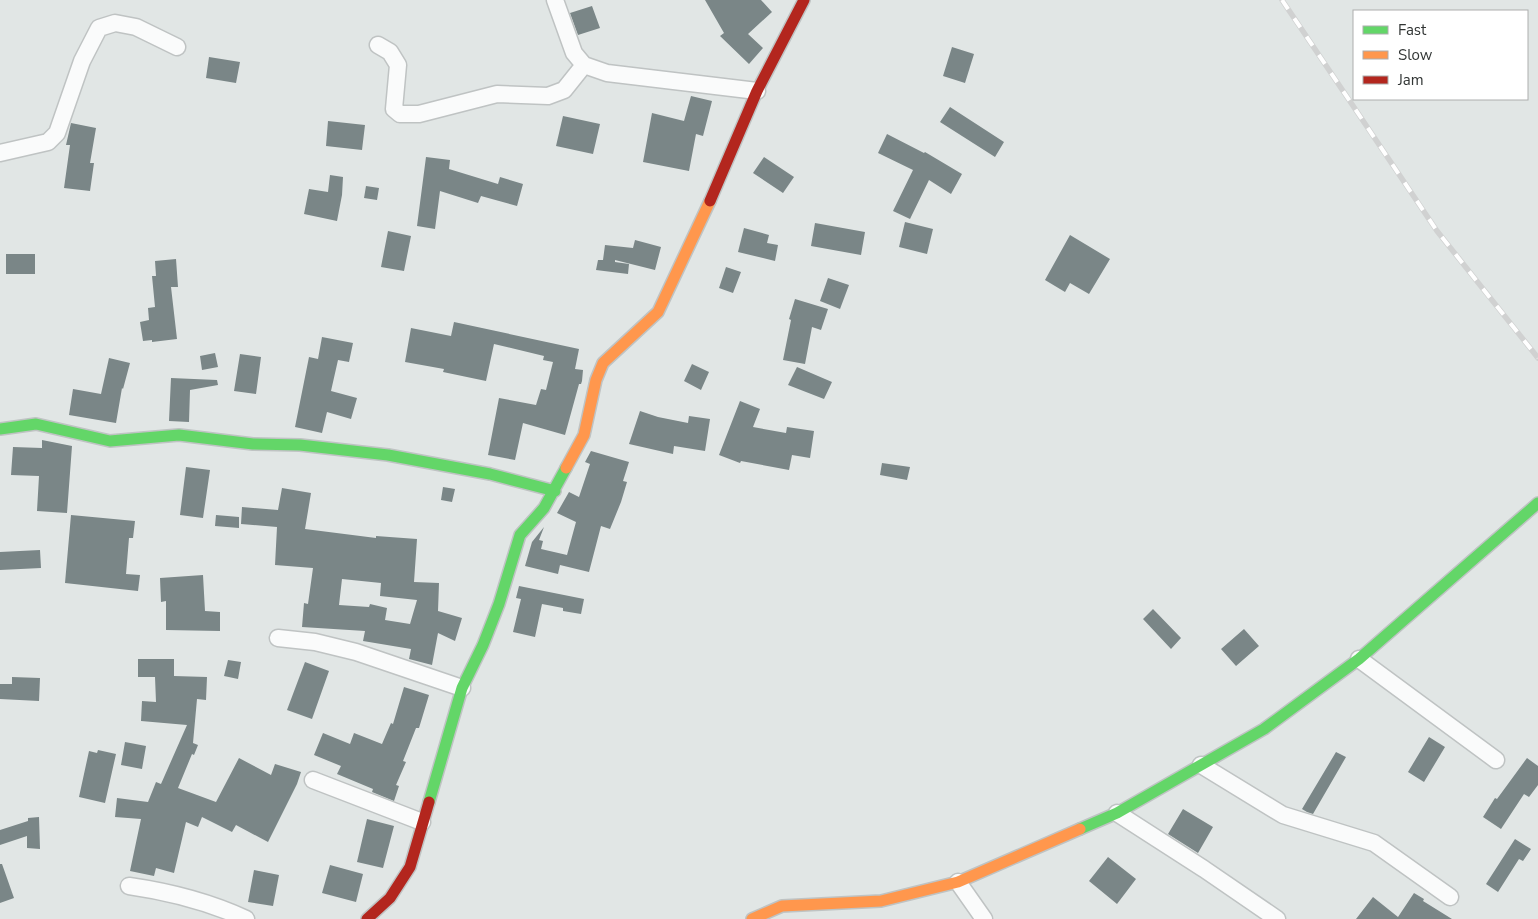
<svg xmlns="http://www.w3.org/2000/svg" width="1538" height="919" viewBox="0 0 1538 919" font-family="'Nunito Sans',sans-serif">
  <style>
    .building { fill: #7a8687; fill-rule: evenodd }
    .lines { fill: none; stroke-linecap: round; stroke-linejoin: round }
    .street-casing { stroke: #bfc3c3; stroke-width: 19 }
    .fast-casing { stroke: #bfc3c3; stroke-width: 14 }
    .slow-casing { stroke: #bfc3c3; stroke-width: 14 }
    .jam-casing { stroke: #bfc3c3; stroke-width: 14 }
    .street { stroke: #fafbfb; stroke-width: 16 }
    .fast { stroke: #63d668; stroke-width: 11 }
    .slow { stroke: #ff974d; stroke-width: 11 }
    .jam { stroke: #b3261e; stroke-width: 11 }
    .rail-casing { stroke: #d0d1d1; stroke-width: 5.5 }
    .rail { stroke: #fff; stroke-width: 4; stroke-dasharray: 11; stroke-linecap: butt }
  </style>
  <rect width="100%" height="100%" fill="#e1e6e5"/>
  <path class="building" d="M 705,0 L 761,0 L 772,12 L 748,34 L 763,48 L 749,64 L 720,36 L 724,33 Z
    M 592,6 L 600,28 L 578,35 L 570,13 Z
    M 952,47 L 974,54 L 965,83 L 943,76 Z
    M 209,57 L 240,62 L 236,83 L 206,78 Z
    M 691,96 L 712,101 L 703,136 L 696,134 L 689,171 L 643,162 L 652,113 L 684,121 Z
    M 950,107 L 1004,142 L 995,157 L 940,122 Z
    M 563,116 L 600,124 L 593,154 L 556,146 Z
    M 328,121 L 365,125 L 362,150 L 326,146 Z
    M 71,123 L 96,128 L 90,163 L 94,163 L 90,191 L 64,188 L 70,145 L 66,145 Z
    M 887,134 L 924,153 L 925,152 L 962,174 L 951,194 L 929,180 L 910,219 L 893,211 L 913,170 L 878,153 Z
    M 426,157 L 450,160 L 449,169 L 498,184 L 500,177 L 523,184 L 517,206 L 481,196 L 478,203 L 440,191 L 435,229 L 417,226 Z
    M 764,157 L 794,177 L 783,193 L 753,173 Z
    M 330,175 L 343,177 L 342,195 L 337,221 L 304,214 L 309,189 L 328,192 Z
    M 366,186 L 379,188 L 377,200 L 364,198 Z
    M 905,222 L 933,229 L 927,254 L 899,247 Z
    M 815,223 L 865,232 L 861,255 L 811,246 Z
    M 744,228 L 769,235 L 767,243 L 778,245 L 775,261 L 738,252 Z
    M 388,231 L 411,236 L 404,271 L 381,267 Z
    M 1070,235 L 1110,259 L 1089,294 L 1070,283 L 1065,292 L 1045,280 Z
    M 635,240 L 661,247 L 655,270 L 615,260 L 615,262 L 629,264 L 628,274 L 596,270 L 598,260 L 603,260 L 605,245 L 633,248 Z
    M 6,254 L 35,254 L 35,274 L 6,274 Z
    M 176,259 L 178,287 L 171,287 L 177,339 L 152,342 L 152,340 L 143,341 L 140,322 L 149,320 L 148,308 L 155,307 L 152,276 L 156,276 L 155,261 Z
    M 726,267 L 741,272 L 733,293 L 719,288 Z
    M 828,278 L 849,285 L 840,309 L 820,301 Z
    M 795,299 L 828,309 L 821,330 L 812,327 L 805,364 L 783,360 L 791,320 L 789,319 Z
    M 454,322 L 579,349 L 575,369 L 583,370 L 582,381 L 581,384 L 579,384 L 565,435 L 523,423 L 515,460 L 488,455 L 499,398 L 536,405 L 541,389 L 546,390 L 553,362 L 543,360 L 544,356 L 494,344 L 486,381 L 443,372 L 444,369 L 405,362 L 411,328 L 451,336 Z
    M 322,337 L 353,343 L 349,362 L 338,360 L 331,391 L 357,398 L 351,419 L 327,412 L 322,433 L 295,427 L 309,357 L 318,359 Z
    M 215,353 L 218,367 L 202,370 L 200,356 Z
    M 240,354 L 261,357 L 256,394 L 234,391 Z
    M 109,358 L 130,363 L 123,389 L 122,388 L 116,423 L 69,415 L 73,389 L 101,394 Z
    M 692,364 L 709,372 L 701,390 L 684,381 Z
    M 797,367 L 832,382 L 824,399 L 788,385 Z
    M 171,378 L 217,380 L 218,385 L 190,390 L 189,422 L 169,421 Z
    M 740,401 L 760,409 L 753,427 L 786,433 L 787,427 L 814,431 L 810,458 L 792,455 L 789,470 L 741,461 L 740,463 L 719,455 Z
    M 640,411 L 658,417 L 688,423 L 689,416 L 710,419 L 705,451 L 674,446 L 673,454 L 629,444 Z
    M 42,440 L 72,446 L 67,513 L 37,511 L 39,476 L 11,475 L 13,447 L 42,448 Z
    M 591,451 L 629,462 L 623,481 L 627,482 L 621,502 L 610,529 L 601,526 L 589,572 L 560,565 L 558,574 L 525,566 L 532,542 L 544,527 L 539,540 L 543,541 L 541,549 L 567,555 L 576,522 L 557,513 L 569,492 L 579,497 L 590,464 L 585,462 Z
    M 882,463 L 910,467 L 907,480 L 880,475 Z
    M 186,467 L 210,470 L 203,518 L 180,515 Z
    M 443,487 L 455,489 L 452,502 L 441,500 Z
    M 282,488 L 311,493 L 305,529 L 376,538 L 376,536 L 417,539 L 414,582 L 439,583 L 438,611 L 462,618 L 455,641 L 438,633 L 432,665 L 409,659 L 411,649 L 363,641 L 365,631 L 302,627 L 304,603 L 308,604 L 313,568 L 275,565 L 277,527 L 241,524 L 242,507 L 278,510 ZM 342,579 L 381,583 L 380,596 L 417,600 L 410,624 L 385,620 L 387,608 L 370,604 L 369,607 L 339,605 Z
    M 71,515 L 135,521 L 133,538 L 129,538 L 126,574 L 140,575 L 138,591 L 65,583 Z
    M 216,515 L 239,517 L 239,528 L 215,526 Z
    M 40,550 L 41,568 L 0,570 L 0,552 Z
    M 203,575 L 205,611 L 220,612 L 220,631 L 166,630 L 166,601 L 161,602 L 160,578 Z
    M 519,586 L 584,599 L 581,614 L 563,611 L 563,608 L 542,604 L 535,637 L 513,632 L 521,599 L 516,598 Z
    M 1153,609 L 1181,638 L 1171,649 L 1143,619 Z
    M 1244,629 L 1259,646 L 1236,666 L 1221,649 Z
    M 138,659 L 174,659 L 174,676 L 207,677 L 206,700 L 197,699 L 193,743 L 198,745 L 194,755 L 192,754 L 178,788 L 216,802 L 239,758 L 271,775 L 275,764 L 301,772 L 297,784 L 268,842 L 236,825 L 232,832 L 202,817 L 198,827 L 186,822 L 174,873 L 156,868 L 154,876 L 130,871 L 141,819 L 115,817 L 117,798 L 148,802 L 156,782 L 161,784 L 187,725 L 141,721 L 142,701 L 156,702 L 155,677 L 138,677 Z
    M 228,660 L 241,662 L 238,679 L 224,676 Z
    M 305,662 L 329,671 L 312,719 L 287,710 Z
    M 12,677 L 40,678 L 39,701 L 0,699 L 0,684 L 12,684 Z
    M 404,687 L 429,695 L 419,728 L 416,728 L 403,761 L 406,762 L 396,785 L 399,786 L 394,801 L 372,792 L 373,789 L 337,774 L 341,766 L 314,755 L 323,733 L 350,744 L 354,733 L 382,744 L 391,723 L 393,724 Z
    M 1429,737 L 1445,747 L 1424,782 L 1408,772 Z
    M 125,742 L 146,746 L 142,769 L 121,765 Z
    M 98,750 L 116,754 L 105,803 L 79,797 L 89,751 L 97,753 Z
    M 1336,752 L 1346,757 L 1313,814 L 1307,812 L 1302,809 Z
    M 1527,758 L 1538,766 L 1538,785 L 1529,797 L 1524,794 L 1501,829 L 1483,817 L 1495,798 L 1497,799 Z
    M 1183,809 L 1213,827 L 1198,853 L 1168,834 Z
    M 39,817 L 40,849 L 27,848 L 27,836 L 0,845 L 0,830 L 28,821 L 28,818 Z
    M 367,819 L 394,826 L 383,868 L 357,862 Z
    M 1515,839 L 1531,849 L 1523,861 L 1519,859 L 1498,892 L 1486,884 Z
    M 1108,857 L 1136,879 L 1117,904 L 1089,881 Z
    M 0,864 L 2,864 L 14,898 L 0,903 Z
    M 330,865 L 363,874 L 356,902 L 322,893 Z
    M 254,870 L 279,875 L 273,906 L 248,902 Z
    M 1414,893 L 1424,899 L 1423,901 L 1452,919 L 1356,919 L 1373,897 L 1398,917 Z"/>
  <g class="lines">
    <g class="street-casing">
      <path id="street" d="M 555,0 L 574,53 L 584,65 L 607,73 L 757,91
        M 378,45 L 390,52 L 398,65 L 394,109 L 400,114 L 419,114 L 497,94 L 548,96 L 564,90 L 584,65
        M 0,153 L 48,142 L 57,133 L 82,61 L 99,28 L 115,23 L 136,27 L 177,47
        M 278,638 L 315,642 L 356,652 L 462,688
        M 1359,659 L 1496,760
        M 1201,765 L 1283,815 L 1374,843 L 1450,897
        M 313,780 L 422,822
        M 1117,813 L 1204,869 L 1277,919
        M 958,882 L 984,919
        M 129,886 C 171,892 207,901 246,919"/>
    </g>
    <g class="fast-casing">
      <path id="fast" d="M 0,429 L 36,424 L 110,441 L 179,435 L 253,444 L 300,445 L 388,455 L 490,474 L 555,491
        M 429,802 L 462,688 L 483,645 L 499,604 L 520,535 L 544,508 L 566,468
        M 1080,829 L 1117,813 L 1264,729 L 1359,659 L 1538,503"/>
    </g>
    <g class="slow-casing">
      <path id="slow" d="M 566,468 L 584,435 L 596,380 L 603,363 L 658,312 L 710,201
        M 752,919 L 782,906 L 881,901 L 958,882 L 1080,829"/>
    </g>
    <g class="jam-casing">
      <path id="jam" d="M 710,201 L 757,91 L 804,0
        M 367,919 L 390,898 L 410,867 L 429,802"/>
    </g>
    <use href="#street" class="street"/>
    <use href="#fast" class="fast"/>
    <use href="#slow" class="slow"/>
    <use href="#jam" class="jam"/>
    <g class="rail-casing">
      <path id="rail" d="M 1282,0 L 1437,231 L 1538,358"/>
    </g>
    <use href="#rail" class="rail"/>
  </g>
  <rect x="1353" y="10" width="175" height="90" fill="#ffffff" stroke="#adaeae"/>
  <rect x="1363" y="26" width="25" height="8" fill="#63d668" stroke="#adaeae"/>
  <text x="1398" y="35" font-size="15" fill="#313534">Fast</text>
  <rect x="1363" y="51" width="25" height="8" fill="#ff974d" stroke="#adaeae"/>
  <text x="1398" y="60" font-size="15" fill="#313534">Slow</text>
  <rect x="1363" y="76" width="25" height="8" fill="#b3261e" stroke="#adaeae"/>
  <text x="1398" y="85" font-size="15" fill="#313534">Jam</text>
</svg>
